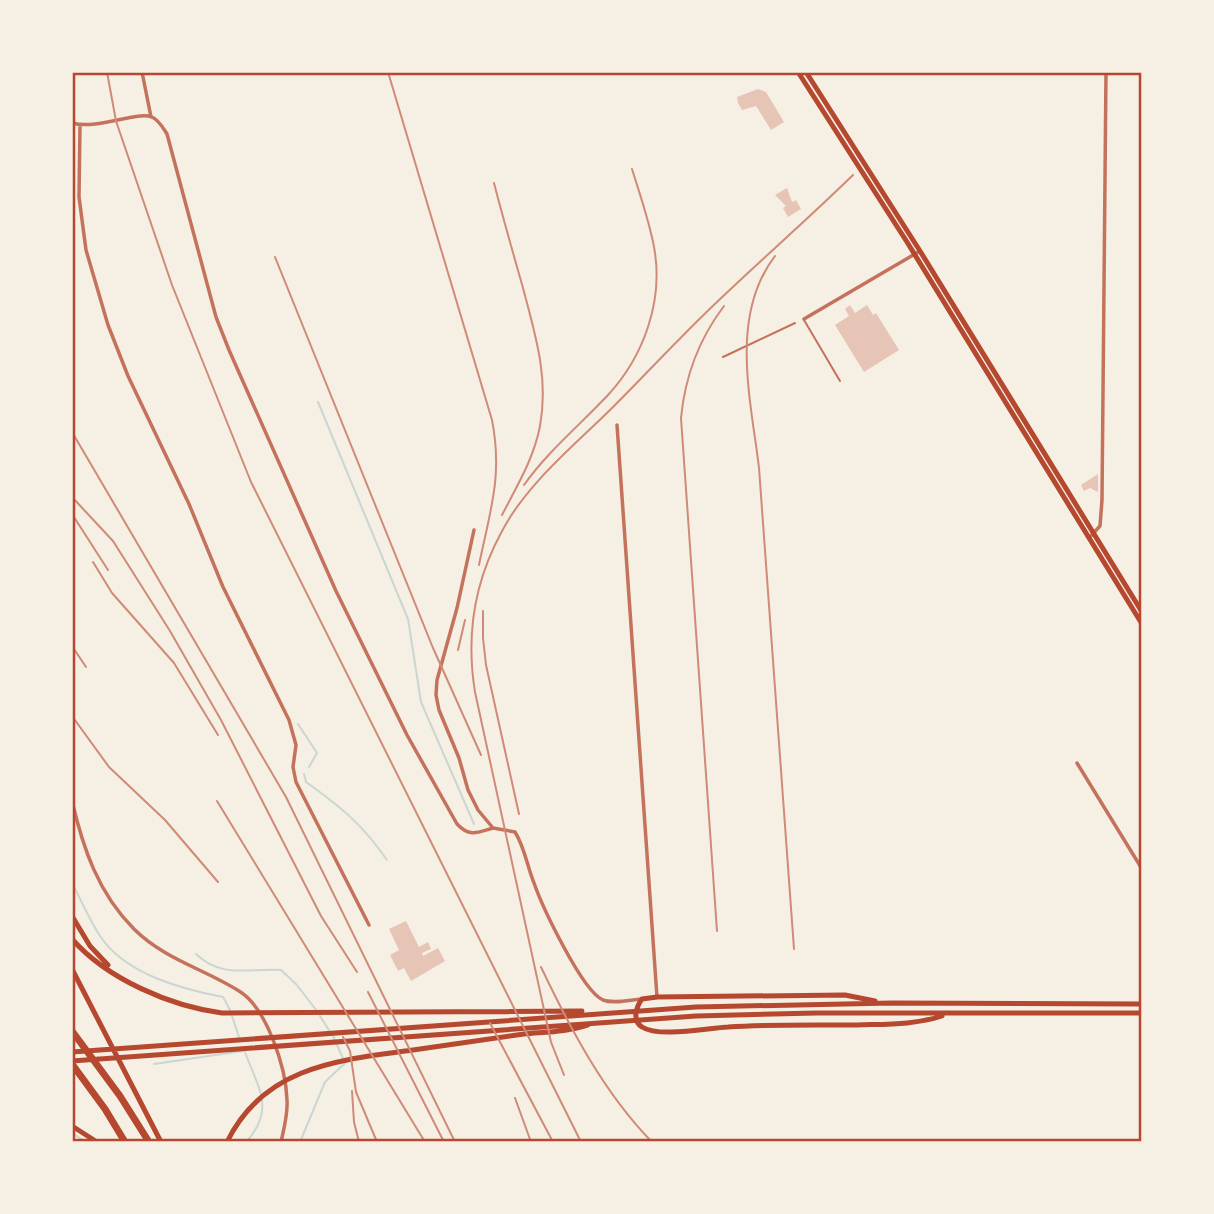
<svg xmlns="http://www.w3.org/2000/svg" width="1214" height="1214" viewBox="0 0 1214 1214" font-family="Helvetica,sans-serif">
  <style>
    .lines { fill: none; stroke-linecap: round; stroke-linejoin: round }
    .stream { stroke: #c9d6d2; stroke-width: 2 }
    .building { fill: #e6c5b7 }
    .service { stroke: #c5725c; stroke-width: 2 }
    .minor { stroke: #c5725c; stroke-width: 3.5 }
    .secondary { stroke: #b5482f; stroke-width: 5 }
    .motorway { stroke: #b5482f; stroke-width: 7 }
    .rail { stroke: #cf8b77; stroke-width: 2 }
    .neatline { fill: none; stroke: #b5482f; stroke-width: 2.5 }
  </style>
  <rect width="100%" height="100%" fill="#f6efe4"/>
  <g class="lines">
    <path class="stream" d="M 318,402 L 408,619 L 421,702 L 474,824
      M 298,724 L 317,753 L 309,767
      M 304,774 L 306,782 C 341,807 362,824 387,860
      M 72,883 C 81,900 89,919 100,936 C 125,974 181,989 223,997 L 230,1010
      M 196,954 C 222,979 249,968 281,970 L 296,984 L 317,1011
      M 232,1016 L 239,1037
      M 320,1016 L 330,1032
      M 245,1052 C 258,1088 276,1109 246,1142
      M 154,1064 L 243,1051
      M 72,1133 L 86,1142
      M 300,1142 L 325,1082 L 345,1063 L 333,1036"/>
  </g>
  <path class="building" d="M 758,89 L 766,92 L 784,122 L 771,130 L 756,106 L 742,110 L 738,103 L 737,97 Z
    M 787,188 L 792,202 L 796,200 L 801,209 L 788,217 L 783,208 L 786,206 L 775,195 Z
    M 850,305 L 855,313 L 867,305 L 873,315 L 876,313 L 899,350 L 864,372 L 835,325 L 849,316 L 845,309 Z
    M 1098,474 L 1098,492 L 1090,488 L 1084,491 L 1081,485 Z
    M 406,921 L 419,947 L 428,942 L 431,949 L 422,953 L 423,956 L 438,948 L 445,961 L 411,981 L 404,968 L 398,971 L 390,955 L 399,950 L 389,929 Z"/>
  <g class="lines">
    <path class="service" d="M 804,320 L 840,381
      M 723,357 L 795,323"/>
    <path class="minor" d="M 142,72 L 151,117
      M 72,123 C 98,130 136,111 152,117 C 159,120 163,128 167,134 L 216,317 L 229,350 L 336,591 L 407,735 L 457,824 C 469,837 477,833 493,828
      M 80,125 L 79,197 L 86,250 L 108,325 L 128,376 L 189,504 L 223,587 L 289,720 L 296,745 L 293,767 L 296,782 L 369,925
      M 804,319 L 920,251
      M 617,425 L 657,997
      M 474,530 L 457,608 L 437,680 L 436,695 L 439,710 L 459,758 L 468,790 L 478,810 L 493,828 L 515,832 C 525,848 527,866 534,883 C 542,906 582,991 603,1000 C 614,1004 629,1000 641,999
      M 1089,538 L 1100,526 L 1102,500 L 1106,72
      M 1077,763 L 1142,869
      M 72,801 C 83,848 98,893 134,929 C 164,959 204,969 239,991 C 267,1008 286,1068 287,1100 C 288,1114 284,1128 281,1142"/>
    <path class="secondary" d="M 798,72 L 907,242 L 1142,624
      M 806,72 L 920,251 L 1142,612
      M 72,916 L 90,946 L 108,965
      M 72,939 C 107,979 170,1006 222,1013 L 582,1011
      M 72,969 L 161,1142
      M 875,1001 L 845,995 L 657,997 L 642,999 C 636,1007 632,1021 642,1027 C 659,1038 707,1028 728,1027 C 770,1024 814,1025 857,1025 C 885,1024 915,1025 942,1016
      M 72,1052 L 696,1007 L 892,1003 L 1142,1004
      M 72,1061 L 696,1016 L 817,1013 L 1142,1013
      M 72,1126 L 97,1142
      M 227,1142 C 264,1066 339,1060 413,1050 C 450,1045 487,1039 524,1034 C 545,1032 568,1032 588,1025"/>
    <path class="motorway" d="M 72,1031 L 120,1096 L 149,1142
      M 72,1064 L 105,1109 L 125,1142"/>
    <path class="rail" d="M 107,72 L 116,121 L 172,285 L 251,482 L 581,1142
      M 388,72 L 492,420 C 503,476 490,511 479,565
      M 494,183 C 503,218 513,253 523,288 C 535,334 549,377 540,426 C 534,458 517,486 502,515
      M 775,256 C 729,316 751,400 759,468 L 794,949
      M 275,257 L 433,648 L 481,755
      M 72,432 L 286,797 L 455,1142
      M 524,485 C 548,451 580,425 608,395 C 644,356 664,300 654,247 C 649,220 640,195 632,169
      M 72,497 L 113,541 L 170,631 L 221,720 L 321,916 L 357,972
      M 72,514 L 108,570
      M 93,562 L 112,593 L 174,663 L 218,735
      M 483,611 L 483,638 L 486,665 L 519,814
      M 72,646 L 86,667
      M 458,650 L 465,620
      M 72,716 L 109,767 L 165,820 L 218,882
      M 217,801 L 425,1142
      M 717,931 L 681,418 C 685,376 699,339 724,306
      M 541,967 C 570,1028 604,1093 652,1142
      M 368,992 L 444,1142
      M 490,1023 L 553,1142
      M 343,1037 L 350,1051 L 356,1092 L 377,1142
      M 564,1075 L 551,1042 L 475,692 C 466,637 474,583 501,533 C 526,484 574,446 613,407 C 648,372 682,335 717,302 C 762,259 809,218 853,175
      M 352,1091 L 354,1122 L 359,1142
      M 515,1098 L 531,1142"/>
  </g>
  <rect width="1214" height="1214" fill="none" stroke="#f6efe4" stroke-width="147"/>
  <rect x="74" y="74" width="1066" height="1066" class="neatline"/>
</svg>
